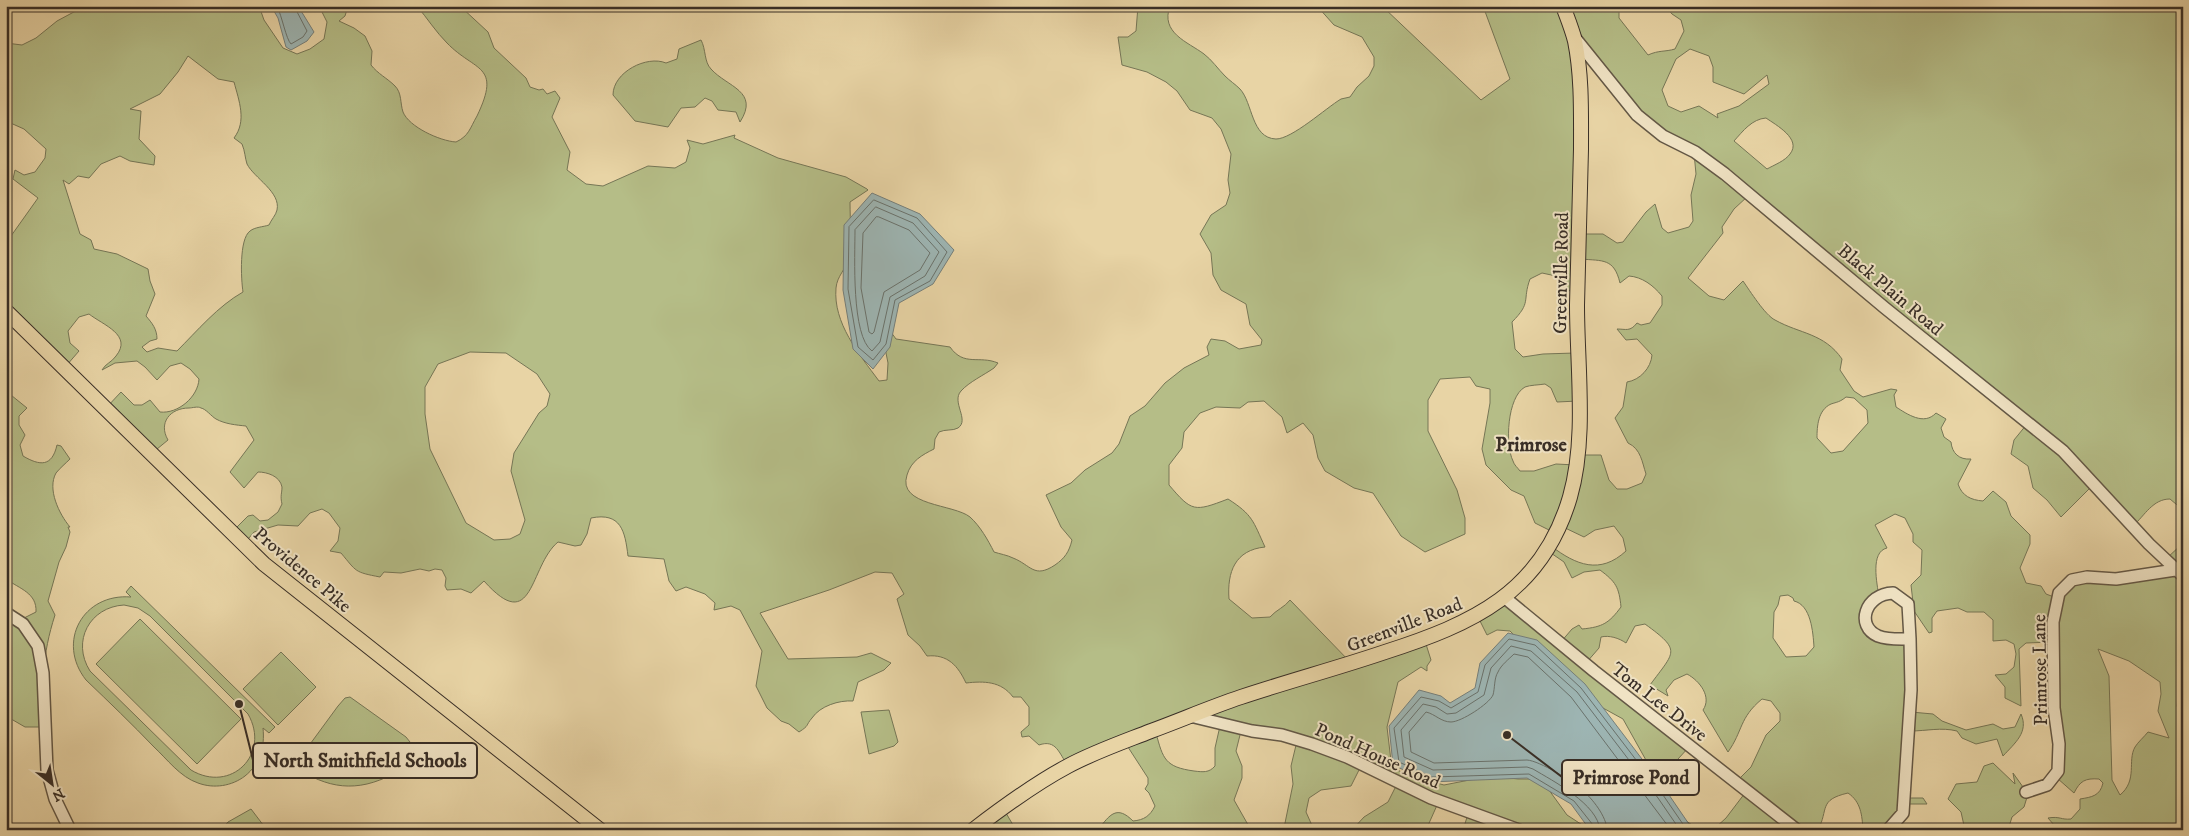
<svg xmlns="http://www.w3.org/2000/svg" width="2189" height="836" viewBox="0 0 2189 836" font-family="'IM FELL DW Pica',serif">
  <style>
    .green { fill: #b5bd87; stroke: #767656; fill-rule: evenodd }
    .water { fill: #9db5b3; stroke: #757f7b }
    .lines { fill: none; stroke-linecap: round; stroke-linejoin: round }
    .shore { stroke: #6a726c; stroke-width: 1 }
    .minor-casing { stroke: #645846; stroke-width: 14 }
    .major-casing { stroke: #382e26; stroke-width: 16 }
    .minor { stroke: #f0e3c4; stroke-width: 11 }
    .major { stroke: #e8d4a5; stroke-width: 14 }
    .labels { text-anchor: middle; stroke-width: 4; stroke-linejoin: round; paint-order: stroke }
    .street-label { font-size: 19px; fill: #382e26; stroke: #f0e3c4 }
    .neighbourhood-label { font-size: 20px; font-weight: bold; fill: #382e26; stroke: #f0e3c4 }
    .leader { fill: none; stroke: #382e26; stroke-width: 2 }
    .callout-dot { fill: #382e26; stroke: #f0e3c4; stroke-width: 2 }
    .callout { fill: #f0e3c4; stroke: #382e26; stroke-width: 2 }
    .callout-label { font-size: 20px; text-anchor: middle; font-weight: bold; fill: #382e26 }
  </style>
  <rect width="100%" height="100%" fill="#e8d4a5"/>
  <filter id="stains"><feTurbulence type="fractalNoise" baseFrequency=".004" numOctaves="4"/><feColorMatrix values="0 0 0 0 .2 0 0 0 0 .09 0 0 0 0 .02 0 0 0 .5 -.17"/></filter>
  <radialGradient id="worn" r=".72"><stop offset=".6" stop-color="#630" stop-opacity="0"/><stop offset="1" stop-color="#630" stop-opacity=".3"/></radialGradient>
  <path class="green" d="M 85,6 L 259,6 L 264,20 L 283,48 L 297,54 L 310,49 L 324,39 L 327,22 L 319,6 L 348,6 L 345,16 L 339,21 L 354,28 L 365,36 L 372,51 L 371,65 C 378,74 387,78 395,86 C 402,93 400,103 403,112 C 409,127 440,141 456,142 C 469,136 470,128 477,116 C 502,64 475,72 447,43 C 436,32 427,18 417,6 L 460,6 L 488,32 L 494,48 L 526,78 L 530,87 L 539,90 L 543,89 L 547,94 L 555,91 L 560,98 L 552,117 L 570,152 L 567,170 L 586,184 L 603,186 L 648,166 L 675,168 L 686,162 L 690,148 L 687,140 L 703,144 L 735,135 L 734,138 L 778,158 L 846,177 L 867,189 L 868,190 L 850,202 C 850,221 852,241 848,260 C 846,269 837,276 836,288 C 833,323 859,354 879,381 L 887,380 L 888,363 L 885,348 L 888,328 L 896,339 L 950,347 C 964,367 979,355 998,363 L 994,368 C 984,375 969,382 961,391 C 951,402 970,420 958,428 C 953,431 945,429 939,432 L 935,439 L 934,449 C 922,455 911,461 907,475 C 897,506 954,504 970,517 C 980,526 988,540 994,552 C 1000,554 1007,555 1013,558 C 1031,565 1034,579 1055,565 C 1065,558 1069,552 1072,540 L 1061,527 L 1046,495 L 1071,483 L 1085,470 L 1112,453 L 1119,444 L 1130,416 L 1145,406 L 1165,383 L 1184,368 L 1209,355 L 1207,347 L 1211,339 L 1225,341 L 1239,349 L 1261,345 L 1262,340 L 1250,325 L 1246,304 L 1221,290 L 1213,275 L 1211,253 L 1200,234 L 1211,215 L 1226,205 L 1230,193 L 1228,180 L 1231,154 L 1221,129 L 1212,118 L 1190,110 L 1177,91 L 1166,82 L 1147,72 L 1122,65 L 1118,37 L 1128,37 L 1136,31 L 1138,6 L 1170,6 C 1160,33 1188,42 1204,54 C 1212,60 1218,69 1225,76 C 1230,81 1235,84 1240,89 C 1253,103 1251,138 1276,139 C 1292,139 1326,108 1341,99 L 1350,97 L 1357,87 L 1369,76 L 1374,66 L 1374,57 L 1362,37 L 1334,25 L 1317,6 L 1382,6 L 1481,100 L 1510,79 L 1483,6 L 1619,6 L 1619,18 L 1648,55 C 1659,50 1665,52 1675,49 L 1684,31 L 1681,20 L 1672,14 L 1665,6 L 2183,6 L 2183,510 L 2170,499 C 2153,499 2145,515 2133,526 L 2093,485 L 2061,517 L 2047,500 L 2033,488 L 2028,466 L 2011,454 L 2014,440 L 2027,424 L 1748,196 L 1734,209 L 1722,227 L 1723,233 L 1688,278 L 1709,296 L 1724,300 L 1743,281 C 1750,291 1765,315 1775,320 C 1800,334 1824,333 1842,359 L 1840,370 L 1854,391 L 1863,397 L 1891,389 L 1897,390 L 1894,395 L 1896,407 C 1907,414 1924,426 1936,413 L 1946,419 L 1941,428 L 1944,437 L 1951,442 C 1952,453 1959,460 1971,459 L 1958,484 C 1962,496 1971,500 1983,501 L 1993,491 L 2006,502 L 2011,516 L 2030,535 L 2030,544 L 2020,568 L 2026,583 L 2041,586 L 2046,594 L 2054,597 L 2071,582 L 2172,572 L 2166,559 L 2183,543 L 2183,655 L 2177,706 L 2183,722 L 2183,830 L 2054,830 L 2054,825 L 2048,818 C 2060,816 2061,820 2071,819 L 2080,809 L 2080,799 C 2092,797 2100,796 2103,783 L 2099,779 C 2085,778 2080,781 2074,793 L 2057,778 L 2053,642 L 2026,643 L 2019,649 L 2021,706 L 2005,698 L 2005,687 L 1995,675 L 2006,674 L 2014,667 L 2016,654 L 2014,644 L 2006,640 L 1993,641 L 1993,620 L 1984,612 L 1967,612 L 1958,608 L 1937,611 L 1932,618 L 1932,632 L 1929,633 L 1914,611 L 1911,585 L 1921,575 L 1922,550 L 1913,542 L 1913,534 L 1905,518 L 1895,514 L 1875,525 L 1887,548 C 1870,552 1877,583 1879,597 L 1866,614 L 1876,636 L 1906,640 L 1911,712 L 1933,714 L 1942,721 L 1966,730 L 1993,724 L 2003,729 L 2015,727 L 2021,714 C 2029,732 2015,743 2003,756 L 1997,739 L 1976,744 L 1962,738 L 1957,731 C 1941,727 1927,731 1910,731 L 1905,798 L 1923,798 L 1927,804 L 1905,804 L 1895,826 L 1899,830 L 1863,830 C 1862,815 1861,802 1848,793 C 1818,800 1829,809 1818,830 L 1760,830 L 1747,826 L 1739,830 L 1683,830 L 1670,810 L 1698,829 L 1715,828 L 1726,818 L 1745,793 L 1736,782 L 1751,767 L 1766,735 L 1780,721 L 1780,713 L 1771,701 L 1762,699 C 1739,718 1743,731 1728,752 L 1703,710 C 1712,697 1700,681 1687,674 L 1674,680 L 1666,690 L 1668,696 L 1650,685 C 1675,651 1682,651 1645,624 L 1635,626 L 1626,643 C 1619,638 1609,635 1601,637 L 1599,648 L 1586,663 L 1689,747 L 1678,759 L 1661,787 L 1623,719 L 1603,708 L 1524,645 L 1510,631 L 1497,630 L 1487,635 L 1478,617 L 1504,599 L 1560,643 L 1572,629 L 1579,625 L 1582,629 C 1603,627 1609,623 1621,607 C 1619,587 1616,582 1600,570 L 1584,572 L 1572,578 L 1564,562 L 1548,551 L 1551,546 C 1576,565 1600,575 1626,551 L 1623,538 L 1614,526 L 1595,530 L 1584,537 L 1561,526 L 1555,533 L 1535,523 L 1524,496 L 1511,490 L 1486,465 L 1482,449 L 1490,403 L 1490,389 L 1476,386 L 1470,377 L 1440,379 L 1428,400 L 1428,431 L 1457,490 L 1465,518 L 1465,534 L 1425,552 L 1401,536 L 1373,493 L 1354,488 L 1325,471 L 1318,458 L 1313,435 L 1303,423 L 1287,433 L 1282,417 L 1264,401 L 1248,402 L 1240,408 L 1216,407 L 1200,413 L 1184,432 L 1182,448 L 1169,465 L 1169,485 C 1192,512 1194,512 1228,499 C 1253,515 1253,521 1265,547 C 1235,550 1227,572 1229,599 L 1252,618 L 1270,617 C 1276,610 1285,607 1290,600 L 1352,664 L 1425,641 L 1431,660 L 1427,666 L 1427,671 L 1421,667 L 1398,682 L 1387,727 L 1391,761 L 1402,774 L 1444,785 L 1490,776 L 1518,779 L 1541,779 L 1567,815 L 1590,830 L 1463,830 L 1468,814 L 1438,803 L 1426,830 L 1352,830 L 1364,817 L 1388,802 L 1397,784 L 1361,766 L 1351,786 L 1321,790 L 1309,798 L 1306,812 L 1314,830 L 1282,830 L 1284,828 L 1293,784 L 1291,766 L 1297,741 L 1241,731 L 1236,751 L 1242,766 L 1242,778 L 1234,800 L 1251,830 L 1098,830 C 1110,814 1117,805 1133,821 C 1144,820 1150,816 1155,806 L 1149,793 L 1145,789 L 1148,784 L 1148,778 L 1126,744 L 1068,766 C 1059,753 1056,739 1039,745 L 1029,736 L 1022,737 L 1021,732 L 1029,725 L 1029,707 L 1021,697 L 1013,697 C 1001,681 984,681 966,683 C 958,666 948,654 927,656 L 920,646 L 908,635 L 897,599 L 904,594 L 892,573 L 875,572 L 829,590 L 760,613 L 788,659 L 857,657 L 871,653 L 891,663 L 884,670 L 858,682 L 853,701 C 839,700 820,706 812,718 C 805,726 810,725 799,732 L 789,724 L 781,721 L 767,708 L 756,686 L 762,651 L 740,610 L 731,606 L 714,610 L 715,603 L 705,594 L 686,587 L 676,591 L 669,581 L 664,559 L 628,556 C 625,531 621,512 591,518 L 587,534 L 581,545 L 575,546 L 558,542 C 529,566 534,637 484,581 L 471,593 L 461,589 L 447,590 L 445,586 L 446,578 L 442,570 L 435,569 L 429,571 L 420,569 L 401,573 L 384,572 L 380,577 C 354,572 357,572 341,553 L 330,551 L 338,541 L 340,528 L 329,513 L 322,509 L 310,513 L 298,526 L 278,525 L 261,530 L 254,532 L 243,545 L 231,533 L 248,516 L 253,515 L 260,521 L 268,520 L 278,512 L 282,504 C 280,496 282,493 282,487 C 280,476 267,472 258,472 L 244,488 L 230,472 L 254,440 L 246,426 C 236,425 225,424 216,419 C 211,416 206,409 201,408 C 198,406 192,408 189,408 C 170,408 158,423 168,440 L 151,454 L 106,408 L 121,392 L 134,405 L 142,405 L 150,400 L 160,412 C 178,414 198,397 199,379 L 190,369 L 181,363 L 170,366 L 157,380 L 145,367 L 137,361 L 115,363 L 102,370 C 105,364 112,362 116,356 C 133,335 103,325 89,314 L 79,317 L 68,331 L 70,343 L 79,351 L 66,366 L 6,308 L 6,243 L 38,198 L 13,179 L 15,170 L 24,175 L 35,172 L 45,158 L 46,149 L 24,129 L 6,121 L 6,43 L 22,45 L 36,38 L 57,21 ZM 1578,43 L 1658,132 L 1694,153 L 1696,174 L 1691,195 L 1693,221 L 1689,227 L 1668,233 L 1662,228 L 1655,204 L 1646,212 L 1623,242 L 1617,243 L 1603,234 L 1581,234 ZM 1690,49 L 1709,56 L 1713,67 L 1713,82 L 1744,94 L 1767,75 L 1769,84 L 1739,106 L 1717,114 L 1718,118 L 1699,106 L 1681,112 L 1668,106 L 1662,90 L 1676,59 ZM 188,56 L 218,79 L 234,82 C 239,101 247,121 234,138 L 242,144 C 245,151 245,158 247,164 C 254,178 281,192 277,210 C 276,215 271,220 269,225 C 263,227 255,227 250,231 C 239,239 241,279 243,292 C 218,306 197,331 177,351 L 158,348 L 147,352 L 142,347 L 150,341 L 157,339 C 157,329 152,323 146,316 L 155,294 L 150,281 L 148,269 L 117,254 L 94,249 L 91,240 L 80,234 L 63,180 L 69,184 L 78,176 L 89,178 L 101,164 L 120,156 L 130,161 L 154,165 L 155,156 L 139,139 L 141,111 L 130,109 L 160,94 L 178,72 ZM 1766,118 C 1776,125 1802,139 1790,154 C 1785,161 1774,165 1767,169 L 1734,141 C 1743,131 1752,119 1766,118 ZM 1581,259 C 1603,261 1614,258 1620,283 L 1629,276 C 1642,277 1653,285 1662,296 L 1662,305 L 1650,323 L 1641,325 L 1637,323 C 1630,332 1626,329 1617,329 L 1626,340 L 1637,339 L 1652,355 C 1651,368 1640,380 1627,382 L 1623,407 L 1615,418 L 1628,443 C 1641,449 1642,462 1646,474 L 1642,483 L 1627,489 L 1617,489 L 1609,480 L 1601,455 L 1579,455 L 1576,465 L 1556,464 L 1534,471 L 1520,471 C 1518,468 1514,465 1513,461 C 1505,445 1507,397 1525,387 C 1530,385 1539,385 1545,384 L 1551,388 L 1557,402 L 1578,401 L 1575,353 L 1543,354 L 1523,357 L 1515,349 L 1512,322 C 1532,302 1522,301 1530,279 L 1542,273 L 1556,276 L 1568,291 L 1578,289 ZM 470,352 L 506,353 L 537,374 L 550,394 L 547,406 L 539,413 L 514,453 L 511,471 L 525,520 L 520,534 L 510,539 L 494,540 L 466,523 L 430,449 L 425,414 L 425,387 L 438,364 ZM 1846,397 L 1854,398 L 1867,410 L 1868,423 L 1843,451 L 1831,453 L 1817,438 C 1817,426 1818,410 1831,404 C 1837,402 1840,402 1846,397 ZM 1788,595 L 1793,598 L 1794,601 C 1811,605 1813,632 1814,647 L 1806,656 L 1786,657 L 1773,638 L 1774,612 L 1778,605 L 1780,596 ZM 2098,649 L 2129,661 L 2160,682 L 2161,694 L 2158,711 L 2169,738 L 2148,732 C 2144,737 2138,742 2135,747 C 2127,761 2138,780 2120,795 L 2112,780 L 2109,676 ZM 1195,717 L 1220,726 L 1215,748 L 1215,766 C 1209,773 1203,772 1194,771 C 1165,767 1163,759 1156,733 Z
    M 701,40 C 706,49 704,62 711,69 C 727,87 760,91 740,122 L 736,112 L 718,110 L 712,101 L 705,98 L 695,107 L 681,108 L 668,127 L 635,121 L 613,95 C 613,72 647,55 666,63 L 677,59 L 679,49 Z
    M 6,391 L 27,408 L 19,416 L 19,425 L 25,435 L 20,445 L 23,456 C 40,466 52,467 57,445 L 61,446 L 70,459 C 66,463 60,468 56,473 C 47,489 59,514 70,527 L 68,527 L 70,532 L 66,547 L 59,562 L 48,601 L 55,615 C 42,655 42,685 42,727 L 25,727 L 6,716 L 6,614 L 18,621 L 36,612 C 37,593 20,589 6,579 Z
    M 131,586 L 275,727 L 269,733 L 263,728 C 265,747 260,764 245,776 C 232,786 214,789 198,783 C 180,777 167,759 154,747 C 132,724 109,702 86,680 C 56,642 83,593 131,597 L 126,592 ZM 124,605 L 138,608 L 150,616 L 248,714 C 271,754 231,794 191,770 L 90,671 C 71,641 90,607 124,605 Z
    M 140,619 L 241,719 L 197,764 L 96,664 Z
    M 281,652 L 316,687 L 278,725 L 243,689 Z
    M 350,697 L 406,737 L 414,747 C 413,758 403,769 393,774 C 357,793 327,789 294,766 L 338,706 L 345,698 Z
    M 889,710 L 898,742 L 894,746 L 869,754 L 861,712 Z
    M 1993,763 L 2015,784 L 2013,773 L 2028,794 L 2024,807 L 2012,817 L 2008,830 L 1965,830 L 1961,812 L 1948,799 L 1956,784 L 1977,782 L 1984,766 Z
    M 1003,808 L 1016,830 L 974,830 Z
    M 251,809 L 267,830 L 221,830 L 228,822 Z"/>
  <path class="water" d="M 271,6 L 298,6 L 314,32 L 307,41 L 291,50 L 286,47 L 278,18 Z
    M 872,193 L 920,214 L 954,250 L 933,284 L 899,303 L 890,347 L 873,369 L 853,349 L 843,290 L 844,225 Z
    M 1508,633 L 1537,640 L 1585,684 L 1667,792 L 1693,830 L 1590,830 L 1571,804 L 1527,778 L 1430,782 L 1393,765 L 1389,726 L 1419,690 L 1441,696 L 1450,703 L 1475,688 L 1480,663 Z"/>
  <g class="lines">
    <path class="shore" d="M 277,6 C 282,16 286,39 291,44 L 303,37 L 307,31 L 294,6
      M 874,200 L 917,218 L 947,252 L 930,281 L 895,300 L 886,344 L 873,360 L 858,347 L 848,289 L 849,227 Z
      M 876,207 L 913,223 L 939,252 L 925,276 L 890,297 L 880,342 L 872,351 C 851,336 855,256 855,230 Z
      M 879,217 L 909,230 L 930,253 L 920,270 L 884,292 L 874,332 L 872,334 L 869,332 L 861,288 L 863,233 L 876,217 Z
      M 1594,830 L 1593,825 L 1574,801 L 1529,774 L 1432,777 L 1399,762 L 1394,728 L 1421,697 L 1439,701 L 1451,708 L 1478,692 L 1485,665 L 1509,639 L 1535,645 L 1581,688 L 1663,795 L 1687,830
      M 1600,830 C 1598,804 1553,781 1533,769 L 1527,767 L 1433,770 L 1404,757 L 1401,730 L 1423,704 L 1436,707 L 1447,714 L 1456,713 L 1484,695 L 1491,668 L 1511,646 L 1531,651 L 1577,692 L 1658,798 L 1680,830
      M 1607,830 C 1607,817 1592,798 1582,790 C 1572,781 1540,761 1527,760 L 1434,763 L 1411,752 L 1409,732 L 1426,712 C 1435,714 1441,722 1451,722 C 1461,722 1489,704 1493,695 C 1495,688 1494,678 1498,672 C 1501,665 1509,659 1514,654 L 1528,657 L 1571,697 L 1671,830"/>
    <g class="minor-casing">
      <path id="minor" d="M 1575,38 L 1637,115 L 1663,136 L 1695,152 L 1725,174 L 1885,308 L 2063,451 L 2149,544 L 2183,576
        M 1893,593 L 1908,604 L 1910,639 C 1899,639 1888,640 1878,636 C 1855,626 1865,594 1893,593 Z
        M 1504,597 L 1594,671 L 1797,830
        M 6,613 L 23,624 L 38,646 L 43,673 L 47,770 L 55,799 L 70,830
        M 1190,716 L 1252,731 L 1282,735 L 1312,744 L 1347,757 L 1431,798 L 1519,830
        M 2026,792 L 2047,785 L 2058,771 L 2059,744 L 2054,708 L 2053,622 L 2059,593 L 2072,580 L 2087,577 L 2116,579 L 2175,570
        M 1888,830 L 1903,813 L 1911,690 L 1910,639"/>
    </g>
    <g class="major-casing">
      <path id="major" d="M 6,311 L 264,564 L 600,830
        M 973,830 C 1003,807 1034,784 1068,766 C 1094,752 1123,742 1151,731 C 1181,720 1211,707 1241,697 C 1289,681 1338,668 1385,652 C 1472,624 1542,593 1570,497 C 1587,438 1577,367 1577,305 C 1578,253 1580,201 1581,149 C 1581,113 1582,76 1575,41 C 1572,29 1567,17 1563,6"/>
    </g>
    <use href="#minor" class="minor"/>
    <use href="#major" class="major"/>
  </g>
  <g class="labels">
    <g class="street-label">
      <text transform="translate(1560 273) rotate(-89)" y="7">Greenville Road</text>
      <text transform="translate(1891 289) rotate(40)" y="7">Black Plain Road</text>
      <text transform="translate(303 569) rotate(40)" y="7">Providence Pike</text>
      <text transform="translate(1404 624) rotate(-21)" y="7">Greenville Road</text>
      <text transform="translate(2039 670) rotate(-91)" y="7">Primrose Lane</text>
      <text transform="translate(1660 701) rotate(38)" y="7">Tom Lee Drive</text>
      <text transform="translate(1378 755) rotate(24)" y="7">Pond House Road</text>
    </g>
    <g class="neighbourhood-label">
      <text x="1531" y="451">Primrose</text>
    </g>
  </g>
  <path class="leader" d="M239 704L253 760M1507 735L1562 777"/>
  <g class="callout-dot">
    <circle cx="239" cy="704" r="5"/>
    <circle cx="1507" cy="735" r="5"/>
  </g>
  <g class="callout">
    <rect x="253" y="743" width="224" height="35" rx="5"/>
    <rect x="1562" y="760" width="137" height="35" rx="5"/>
  </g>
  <g class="callout-label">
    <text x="365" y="767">North Smithfield Schools</text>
    <text x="1631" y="784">Primrose Pond</text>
  </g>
  <rect width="2189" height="836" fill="none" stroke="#e8d4a5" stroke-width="25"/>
  <rect x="8" y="8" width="2174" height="821" fill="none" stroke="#382e26" stroke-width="2.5"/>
  <rect x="12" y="12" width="2164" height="811" fill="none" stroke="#382e26"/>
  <g transform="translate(52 784) rotate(150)" stroke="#f0e3c4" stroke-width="4" paint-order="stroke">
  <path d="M0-4L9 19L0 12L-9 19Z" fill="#382e26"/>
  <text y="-8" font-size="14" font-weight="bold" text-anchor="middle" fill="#382e26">N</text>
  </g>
  <rect width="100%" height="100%" filter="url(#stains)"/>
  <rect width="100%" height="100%" fill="url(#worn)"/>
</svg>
